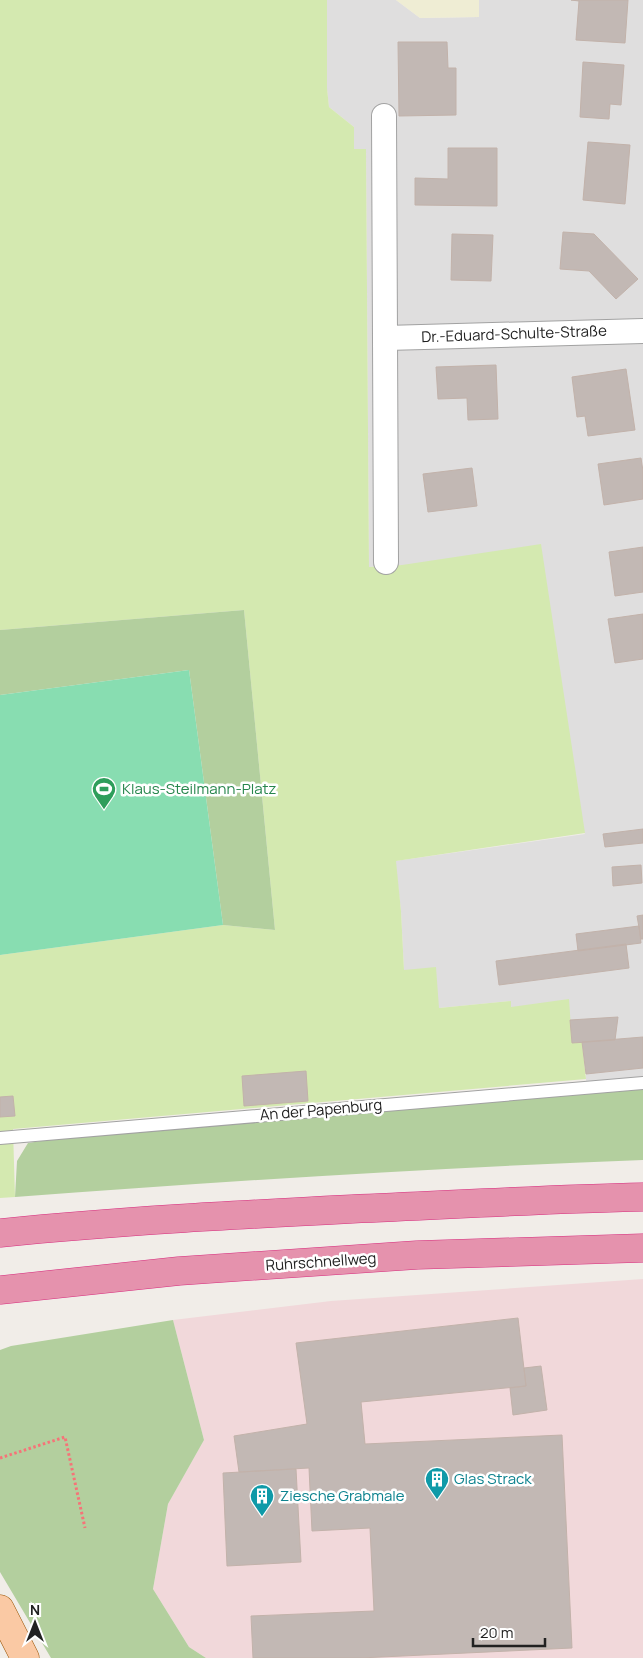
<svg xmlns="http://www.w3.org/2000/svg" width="643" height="1658" viewBox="0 0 643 1658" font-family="Manrope,sans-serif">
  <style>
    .residential { fill: #dfdede }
    .commercial { fill: #f1d8da }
    .farmland { fill: #efedd4 }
    .grass { fill: #d4e9b0 }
    .forest { fill: #b3cf9e }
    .pitch { fill: #88ddb1 }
    .building { fill: #c2b8b4; stroke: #c2b2aa }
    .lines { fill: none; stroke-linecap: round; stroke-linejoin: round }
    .lane-casing { stroke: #a2a2a2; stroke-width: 14 }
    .street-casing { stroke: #a2a2a2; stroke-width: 26 }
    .primary-casing { stroke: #995404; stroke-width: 29 }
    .highway-casing { stroke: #d72d7e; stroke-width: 29 }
    .path { stroke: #f67378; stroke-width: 3; stroke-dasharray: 2.5 2.5; stroke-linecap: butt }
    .lane { stroke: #fff; stroke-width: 12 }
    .street { stroke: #fff; stroke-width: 24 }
    .primary { stroke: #fac9a4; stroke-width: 28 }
    .highway { stroke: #e592ad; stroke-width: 28 }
    .labels { text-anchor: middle; stroke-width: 5; stroke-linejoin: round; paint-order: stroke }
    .street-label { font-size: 15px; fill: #212121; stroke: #fff }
    .leisure-label { font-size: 15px; fill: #27864d; stroke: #fff; text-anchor: start }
    .culture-label { font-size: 15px; fill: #0d838f; stroke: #fff; text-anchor: start }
  </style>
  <rect width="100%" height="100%" fill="#f1ede8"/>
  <path class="residential" d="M 327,0 L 396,0 L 420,18 L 479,17 L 479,0 L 643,0 L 643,1087 L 586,1091 L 586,1074 L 582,1042 L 572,1043 L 570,1020 L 511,1007 L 511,1001 L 439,1008 L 404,970 L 401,911 L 395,861 L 585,834 L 402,565 L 369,567 L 366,149 L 354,149 L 354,127 L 329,107 L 327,89 Z"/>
  <path class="commercial" d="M 643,1279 L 643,1658 L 206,1658 L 189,1647 L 153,1589 L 168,1504 L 204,1440 L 173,1320 L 331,1301 Z"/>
  <path class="farmland" d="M 396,0 L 479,0 L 479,17 L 420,18 Z"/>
  <path class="grass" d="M 0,0 L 327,0 L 327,88 L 329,107 L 354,127 L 354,149 L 366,149 L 369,567 L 402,565 L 541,544 L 585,833 L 396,861 L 401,911 L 404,970 L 436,967 L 439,1008 L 511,1001 L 511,1007 L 569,999 L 572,1042 L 582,1042 L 586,1079 L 13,1129 L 15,1197 L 0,1198 L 0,955 L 223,925 L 275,930 L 244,610 L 0,630 Z"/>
  <path class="forest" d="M 244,610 L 275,930 L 223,925 L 189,670 L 0,695 L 0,630 Z
    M 643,1087 L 643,1160 C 433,1168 224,1181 15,1197 L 17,1161 L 28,1143 L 110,1130 Z
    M 173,1320 L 204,1440 L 168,1504 L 153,1589 L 189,1647 L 206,1658 L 51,1658 L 0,1572 L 0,1350 L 11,1346 Z"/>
  <path class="pitch" d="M 189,670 L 223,925 L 0,955 L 0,695 Z"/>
  <path class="building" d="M 571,0 L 628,0 L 625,43 L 576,40 L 579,1 Z
    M 398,42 L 447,42 L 448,68 L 456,68 L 456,115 L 399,116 Z
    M 583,62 L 624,65 L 621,105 L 610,104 L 609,119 L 580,117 Z
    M 588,142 L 630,145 L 625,204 L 583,200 Z
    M 448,148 L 497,148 L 497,206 L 415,205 L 415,178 L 448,179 Z
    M 563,232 L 594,234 L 638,279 L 616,299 L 589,271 L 560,269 Z
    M 452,234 L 493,235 L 491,281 L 451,280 Z
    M 496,365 L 498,419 L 468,420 L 467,398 L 438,399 L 436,367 Z
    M 626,369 L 635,430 L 588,436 L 585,416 L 577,417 L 572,377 Z
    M 641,458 L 643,471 L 643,499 L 604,505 L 598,464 Z
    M 472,468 L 477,506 L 428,512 L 423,474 Z
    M 643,547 L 643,592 L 615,596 L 609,552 Z
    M 643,614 L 643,659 L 615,663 L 608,619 Z
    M 643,829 L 643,843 L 605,847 L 603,834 Z
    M 641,865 L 642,883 L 613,886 L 612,867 Z
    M 643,915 L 643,939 L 641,939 L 637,916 Z
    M 639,926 L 641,943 L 578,951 L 576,934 Z
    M 626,944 L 629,968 L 499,985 L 496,961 Z
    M 618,1017 L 615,1040 L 572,1043 L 570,1020 Z
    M 643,1037 L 643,1068 L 586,1074 L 582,1042 Z
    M 306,1071 L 308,1101 L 244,1106 L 242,1076 Z
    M 13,1096 L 15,1116 L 0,1117 L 0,1097 Z
    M 518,1318 L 526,1386 L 361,1402 L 365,1444 L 562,1435 L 572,1648 L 360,1658 L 253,1658 L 251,1616 L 374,1611 L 370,1528 L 312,1531 L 309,1468 L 239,1472 L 234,1436 L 307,1424 L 296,1343 Z
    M 541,1366 L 547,1410 L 513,1415 L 510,1388 L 526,1386 L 524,1368 Z
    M 296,1469 L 301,1562 L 227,1566 L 223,1473 Z"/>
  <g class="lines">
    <g class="lane-casing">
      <path id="lane" d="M 0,1138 L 643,1083"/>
    </g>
    <g class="street-casing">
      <path id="street" d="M 384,116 L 386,562
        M 386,338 L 643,331"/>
    </g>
    <g class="primary-casing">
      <path id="primary" d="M 0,1609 L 25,1658"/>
    </g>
    <g class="highway-casing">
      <path id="highway" d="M 0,1233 C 117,1221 234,1215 352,1209 C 449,1205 546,1199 643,1197
        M 0,1290 L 179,1271 L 417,1255 L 643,1248"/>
    </g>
    <path class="path" d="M 0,1458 L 65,1437 L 85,1528"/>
    <use href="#lane" class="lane"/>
    <use href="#street" class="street"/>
    <use href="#primary" class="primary"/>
    <use href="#highway" class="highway"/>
  </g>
  <defs>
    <g id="stadium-pin" transform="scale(1.25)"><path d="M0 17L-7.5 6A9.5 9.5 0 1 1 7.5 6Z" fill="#2e9e5b" stroke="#fff"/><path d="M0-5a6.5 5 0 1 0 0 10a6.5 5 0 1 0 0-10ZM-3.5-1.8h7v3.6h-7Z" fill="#fff"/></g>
    <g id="building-pin" transform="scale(1.25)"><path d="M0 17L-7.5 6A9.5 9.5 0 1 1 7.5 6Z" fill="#0f9aa8" stroke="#fff"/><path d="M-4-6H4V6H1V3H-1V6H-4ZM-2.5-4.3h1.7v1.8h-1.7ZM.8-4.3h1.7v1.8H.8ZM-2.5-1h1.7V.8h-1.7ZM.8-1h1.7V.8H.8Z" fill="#fff"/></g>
  </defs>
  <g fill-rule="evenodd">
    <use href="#stadium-pin" x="104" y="789"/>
    <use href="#building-pin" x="437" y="1479"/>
    <use href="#building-pin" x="262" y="1496"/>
  </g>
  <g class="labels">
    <g class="street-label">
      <text transform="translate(514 334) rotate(-2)" y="5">Dr.-Eduard-Schulte-Straße</text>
      <text transform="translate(321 1110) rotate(-5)" y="5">An der Papenburg</text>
      <text transform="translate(321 1262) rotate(-4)" y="5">Ruhrschnellweg</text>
    </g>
    <g class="leisure-label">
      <text x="122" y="794">Klaus-Steilmann-Platz</text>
    </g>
    <g class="culture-label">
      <text x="454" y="1484">Glas Strack</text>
      <text x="280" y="1501">Ziesche Grabmale</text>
    </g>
  </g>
  <g transform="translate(35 1623)" stroke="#ffffff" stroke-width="4" paint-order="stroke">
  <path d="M0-4L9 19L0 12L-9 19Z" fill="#212121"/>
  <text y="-8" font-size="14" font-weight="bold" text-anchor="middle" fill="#212121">N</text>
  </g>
  <path d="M473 1638v8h72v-8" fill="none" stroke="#212121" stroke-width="2.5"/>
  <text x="480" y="1638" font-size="15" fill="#212121" stroke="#ffffff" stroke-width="4" paint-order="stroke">20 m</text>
</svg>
